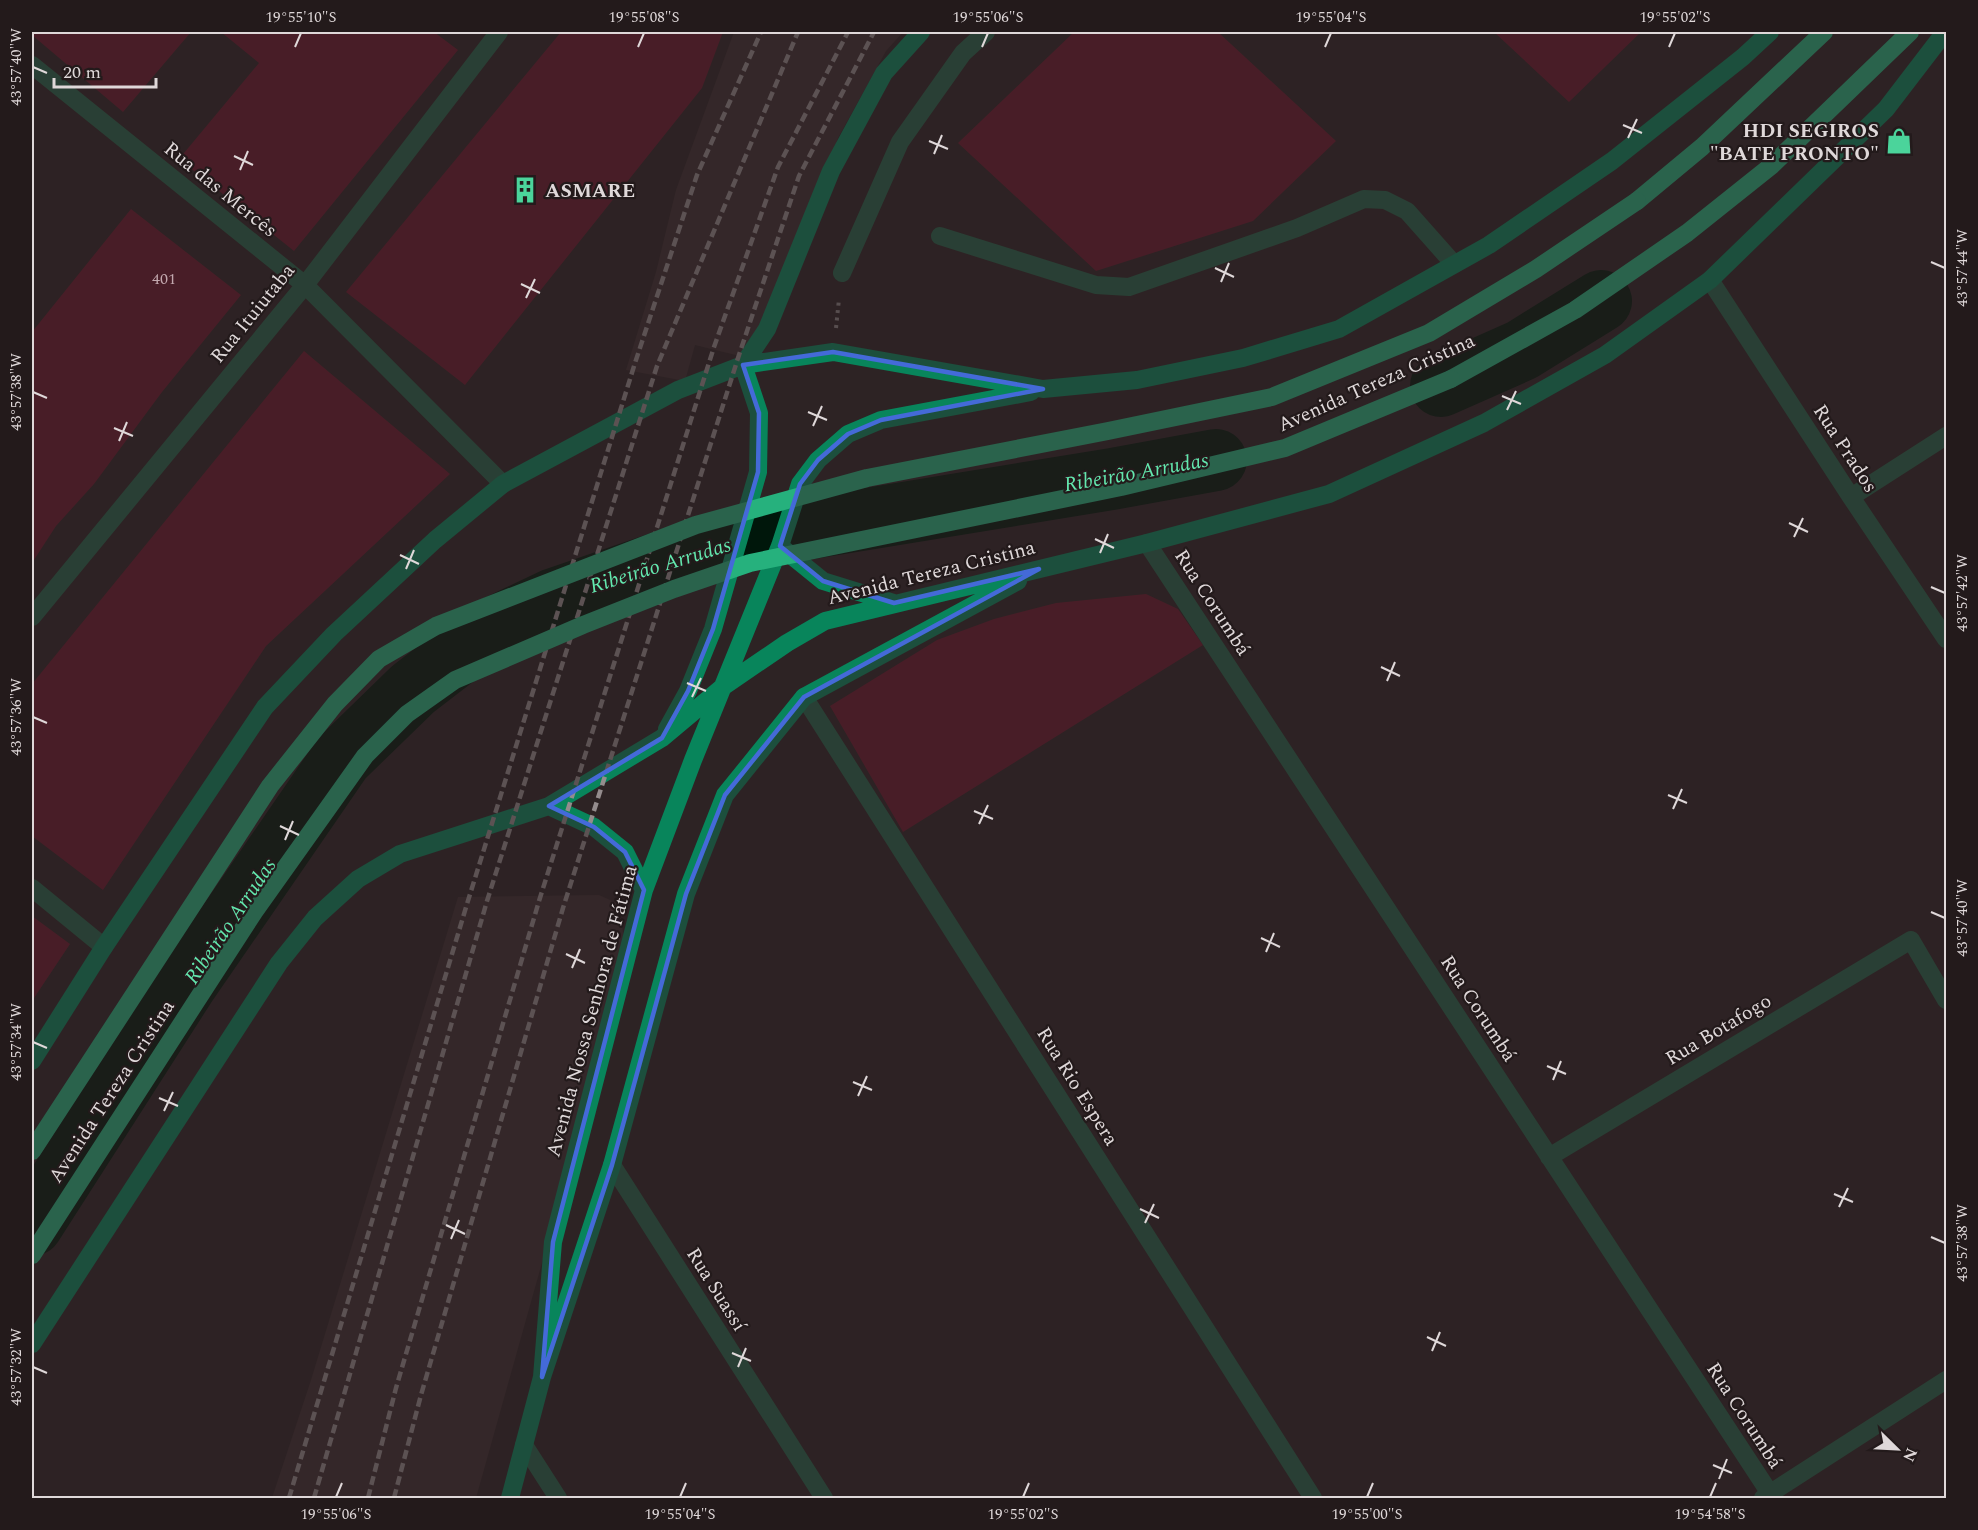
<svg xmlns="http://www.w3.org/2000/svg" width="1978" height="1530" viewBox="0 0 1978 1530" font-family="Spectral,serif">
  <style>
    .built { fill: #3d2d2f }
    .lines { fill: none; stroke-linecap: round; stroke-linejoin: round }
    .river { stroke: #00170b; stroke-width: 62 }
    .building { fill: #69182b }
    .path { stroke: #8b8384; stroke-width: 4; stroke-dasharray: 3 4.5; stroke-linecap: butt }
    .lane { stroke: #256349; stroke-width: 18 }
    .street { stroke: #256349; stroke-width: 18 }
    .secondary { stroke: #08855b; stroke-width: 18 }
    .highway { stroke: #26b17d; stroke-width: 18 }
    .rail { stroke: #948c8d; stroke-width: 4.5; stroke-dasharray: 9 4.5; stroke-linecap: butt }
    .highway-bridge { stroke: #26b17d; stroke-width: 18 }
    .marked { fill: none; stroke: #446ad8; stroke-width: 4.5; stroke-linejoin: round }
    .ticks { fill: none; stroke: #dfd8d9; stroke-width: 2 }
    .labels { text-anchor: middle; stroke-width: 4.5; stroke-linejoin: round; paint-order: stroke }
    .number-label { font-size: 16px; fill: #c2a8ae }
    .poi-label { font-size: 20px; font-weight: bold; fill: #dfd8d9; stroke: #231a1b; text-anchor: end }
    .street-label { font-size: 20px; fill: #dfd8d9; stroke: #231a1b }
    .water-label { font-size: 21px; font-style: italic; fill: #63e7ae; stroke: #231a1b }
    .neatline { fill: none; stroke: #dfd8d9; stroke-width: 2 }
    .ticks-label { font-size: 15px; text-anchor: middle; fill: #dfd8d9 }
  </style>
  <rect width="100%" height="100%" fill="#2d2324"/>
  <path class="built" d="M 734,32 L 903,32 L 886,51 L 838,138 L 752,359 L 695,345 L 685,381 L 626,370 L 656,272 L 676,190 Z
    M 599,895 L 619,904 L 624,939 L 614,1006 L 476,1498 L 272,1498 L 311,1380 L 458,897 Z"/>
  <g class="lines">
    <path class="river" d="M 1441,386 L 1522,350 L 1601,301
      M 32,1225 L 185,986 L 342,758 L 413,689 L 491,629 L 554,599 L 714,544 L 1112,479 L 1216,460"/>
  </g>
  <path class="building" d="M 32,32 L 191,32 L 123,112 L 32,35 Z
    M 221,32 L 434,32 L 458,50 L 294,251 L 179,159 L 259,63 Z
    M 561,32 L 723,32 L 702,88 L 465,385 L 346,292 Z
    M 1074,32 L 1218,32 L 1336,141 L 1253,221 L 1096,271 L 958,143 Z
    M 1494,32 L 1641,32 L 1569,102 Z
    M 131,209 L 241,295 L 162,392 L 94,484 L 56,526 L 32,563 L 32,332 Z
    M 304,351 L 450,474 L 266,646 L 103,890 L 32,836 L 32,684 Z
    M 1146,594 L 1178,609 L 1203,645 L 903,832 L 830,706 L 937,640 L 994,619 L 1056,603 Z
    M 32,916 L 70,944 L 32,1001 Z"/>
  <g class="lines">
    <path class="path" d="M 836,328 L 839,299"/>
    <path class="lane" d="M 940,236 L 1096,285 L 1129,287 L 1297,228 L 1364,199 L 1385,200 L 1407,211 L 1454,264"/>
    <path class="street" d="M 32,65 L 305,285 L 503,484
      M 842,273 L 900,142 L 963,53 L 986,32
      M 1710,280 L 1851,497 L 1946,639
      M 1851,497 L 1946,436
      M 1147,543 L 1773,1498
      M 32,617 L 305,285 L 499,32
      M 804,697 L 1313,1498
      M 32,888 L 104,947
      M 1549,1157 L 1911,940 L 1946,1000
      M 612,1165 L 824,1498
      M 524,1445 L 558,1498
      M 1763,1498 L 1946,1380"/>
    <path class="secondary" d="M 781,547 L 823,581 L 894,603
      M 667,729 L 688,691 L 713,629 L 758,472 L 759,413 L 743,365 L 767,329 L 831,171 L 884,73 L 921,32
      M 549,806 L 594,827 L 625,852 L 644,890
      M 32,1061 L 104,947 L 265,707 L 334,634 L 435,540 L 503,484 L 678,390 L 743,365 L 833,352 L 1043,389 L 1137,380 L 1243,358 L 1339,329 L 1489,245 L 1612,161 L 1743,57 L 1770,32
      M 32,1344 L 279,963 L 315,918 L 358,879 L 400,854 L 549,806 L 662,738 L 724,686 L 787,643 L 825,621 L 1147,543 L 1329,494 L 1484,423 L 1605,355 L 1710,280 L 1886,109 L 1945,32
      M 542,1377 L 553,1242 L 644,890 L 693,760 L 780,546 L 800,484 L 818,460 L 848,434 L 881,420 L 1031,392
      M 510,1498 L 542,1377 L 612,1165 L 686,894 L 725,795 L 804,697 L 1018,581"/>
    <path class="highway" d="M 1637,201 L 1702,147 L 1824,32
      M 1451,379 L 1575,310 L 1687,233 L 1771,166 L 1910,32"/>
    <path class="rail" d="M 289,1498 L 467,904 L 635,363 L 697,175 L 761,32
      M 314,1498 L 487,901 L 657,366 L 798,32
      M 368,1498 L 396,1388 L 539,901 L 714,347 L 778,167 L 848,32
      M 394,1498 L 421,1395 L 563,908 L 739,355 L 799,176 L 874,32"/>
    <path class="highway-bridge" d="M 32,1151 L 270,786 L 335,704 L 379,659 L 436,626 L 696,525 L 867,478 L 1108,431 L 1272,397 L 1429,333 L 1536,269 L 1637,201
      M 32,1255 L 254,912 L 365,756 L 407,714 L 455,680 L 583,625 L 674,589 L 750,563 L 1121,487 L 1285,448 L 1451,379"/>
  </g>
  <path d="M0 0H1978V1530H0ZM 833,352 L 1043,389 L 881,420 L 848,434 L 818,460 L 800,484 L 780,546 L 823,581 L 894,603 L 1039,569 L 804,697 L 725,795 L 686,894 L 612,1165 L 542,1377 L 553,1242 L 644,890 L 625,852 L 594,827 L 549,806 L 662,738 L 688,691 L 713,629 L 758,472 L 759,413 L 743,365 Z" fill="#2d2324" fill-opacity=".55" fill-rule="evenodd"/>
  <path class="marked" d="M 833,352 L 1043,389 L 881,420 L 848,434 L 818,460 L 800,484 L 780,546 L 823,581 L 894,603 L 1039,569 L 804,697 L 725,795 L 686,894 L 612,1165 L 542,1377 L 553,1242 L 644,890 L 625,852 L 594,827 L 549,806 L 662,738 L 688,691 L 713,629 L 758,472 L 759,413 L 743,365 Z"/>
  <path class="ticks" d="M 295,47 L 301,33M 638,47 L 644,33M 982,47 L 988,33M 1325,47 L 1331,33M 1669,47 L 1675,33M 33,67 L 47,73M 1623,125 L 1642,133M 1628,138 L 1637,119M 929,141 L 948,149M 934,154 L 942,135M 234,156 L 253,165M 240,170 L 248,151M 1931,262 L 1945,268M 1215,268 L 1234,277M 1221,282 L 1229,263M 521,284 L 540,293M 526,298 L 535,279M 33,392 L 47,398M 1502,396 L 1521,404M 1507,410 L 1516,391M 808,412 L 827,420M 813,426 L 822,406M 114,428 L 133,436M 119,441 L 127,422M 1789,523 L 1808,532M 1794,537 L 1803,518M 1095,539 L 1114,548M 1100,553 L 1108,534M 400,555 L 419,564M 406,569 L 414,550M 1931,587 L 1945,593M 1381,667 L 1400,676M 1387,681 L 1395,662M 687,683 L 706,691M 692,697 L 701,678M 33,717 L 47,723M 1668,795 L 1687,803M 1673,809 L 1682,789M 974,811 L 993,819M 979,824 L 988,805M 280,826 L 299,835M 285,840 L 293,821M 1931,912 L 1945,918M 1261,938 L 1280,947M 1266,952 L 1274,933M 566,954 L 585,963M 572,968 L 580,949M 33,1042 L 47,1048M 1547,1066 L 1566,1074M 1553,1080 L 1561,1061M 853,1082 L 872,1090M 858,1096 L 867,1076M 159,1098 L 178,1106M 164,1111 L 173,1092M 1834,1194 L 1853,1202M 1839,1207 L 1848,1188M 1140,1209 L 1159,1218M 1145,1223 L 1154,1204M 446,1225 L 465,1234M 1931,1237 L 1945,1243M 451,1239 L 459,1220M 1427,1337 L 1446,1346M 1432,1351 L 1440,1332M 732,1353 L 751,1361M 33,1367 L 47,1373M 738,1367 L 746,1348M 1713,1465 L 1732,1473M 1719,1479 L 1727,1459M 336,1497 L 342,1483M 680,1497 L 686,1483M 1023,1497 L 1029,1483M 1367,1497 L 1373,1483M 1710,1497 L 1716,1483"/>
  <defs>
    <g id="shop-bare" transform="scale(2.07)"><path d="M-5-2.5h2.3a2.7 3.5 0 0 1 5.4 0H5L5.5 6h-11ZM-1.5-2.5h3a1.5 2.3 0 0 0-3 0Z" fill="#4bd49b" stroke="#231a1b" stroke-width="2.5" paint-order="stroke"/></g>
    <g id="building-bare" transform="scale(2.07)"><path d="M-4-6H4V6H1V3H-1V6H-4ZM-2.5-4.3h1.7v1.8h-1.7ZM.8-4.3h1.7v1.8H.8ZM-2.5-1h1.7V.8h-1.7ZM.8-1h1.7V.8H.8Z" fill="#4bd49b" stroke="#231a1b" stroke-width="2.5" paint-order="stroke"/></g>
  </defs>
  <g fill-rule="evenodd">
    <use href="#shop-bare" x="1899" y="141"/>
    <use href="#building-bare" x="525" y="190"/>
  </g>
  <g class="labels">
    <g class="number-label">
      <text x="164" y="284">401</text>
    </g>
    <g class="poi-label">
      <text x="1879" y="137">HDI SEGIROS<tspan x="1879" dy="23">"BATE PRONTO"</tspan></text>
      <text x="545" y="197" text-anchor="start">ASMARE</text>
    </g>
    <g class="street-label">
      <text transform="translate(221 189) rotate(39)" y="7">Rua das Mercês</text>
      <text transform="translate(252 313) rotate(-51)" y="7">Rua Ituiutaba</text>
      <text transform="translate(1376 382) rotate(-24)" y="7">Avenida Tereza Cristina</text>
      <text transform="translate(1846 448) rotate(57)" y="7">Rua Prados</text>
      <text transform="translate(931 572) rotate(-14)" y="7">Avenida Tereza Cristina</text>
      <text transform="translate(1213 602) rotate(57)" y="7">Rua Corumbá</text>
      <text transform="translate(1479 1008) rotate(57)" y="7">Rua Corumbá</text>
      <text transform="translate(591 1011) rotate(-75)" y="7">Avenida Nossa Senhora de Fátima</text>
      <text transform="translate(1718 1029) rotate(-31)" y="7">Rua Botafogo</text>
      <text transform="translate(1078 1086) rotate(58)" y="7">Rua Rio Espera</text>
      <text transform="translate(111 1091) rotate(-57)" y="7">Avenida Tereza Cristina</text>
      <text transform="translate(717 1289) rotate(58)" y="7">Rua Suassí</text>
      <text transform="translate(1745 1415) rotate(57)" y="7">Rua Corumbá</text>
    </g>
    <g class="water-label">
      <text transform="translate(1136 472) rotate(-10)" y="7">Ribeirão Arrudas</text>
      <text transform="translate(660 565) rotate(-17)" y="7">Ribeirão Arrudas</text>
      <text transform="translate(230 921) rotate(-56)" y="7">Ribeirão Arrudas</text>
    </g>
  </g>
  <rect width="1978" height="1530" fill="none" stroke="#231a1b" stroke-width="66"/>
  <g transform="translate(1897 1449) rotate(114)" stroke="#231a1b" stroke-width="4.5" paint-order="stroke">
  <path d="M0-4.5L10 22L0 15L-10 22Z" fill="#dfd8d9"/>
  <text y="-9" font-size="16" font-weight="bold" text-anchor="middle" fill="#dfd8d9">N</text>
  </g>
  <path d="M54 78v9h102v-9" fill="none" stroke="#dfd8d9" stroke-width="3"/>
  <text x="63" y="78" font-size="18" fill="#dfd8d9" stroke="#231a1b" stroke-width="4.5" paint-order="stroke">20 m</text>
  <rect x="33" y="33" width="1912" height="1464" class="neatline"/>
  <g class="ticks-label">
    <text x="301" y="22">19°55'10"S</text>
    <text x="644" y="22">19°55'08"S</text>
    <text x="988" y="22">19°55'06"S</text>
    <text x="1331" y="22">19°55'04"S</text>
    <text x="1675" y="22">19°55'02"S</text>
    <text transform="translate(16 67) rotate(-90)" y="5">43°57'40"W</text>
    <text transform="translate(1962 268) rotate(-90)" y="5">43°57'44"W</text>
    <text transform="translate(16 392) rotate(-90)" y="5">43°57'38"W</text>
    <text transform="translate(1962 593) rotate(-90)" y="5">43°57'42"W</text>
    <text transform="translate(16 717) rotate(-90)" y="5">43°57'36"W</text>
    <text transform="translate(1962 918) rotate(-90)" y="5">43°57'40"W</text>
    <text transform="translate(16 1042) rotate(-90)" y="5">43°57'34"W</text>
    <text transform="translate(1962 1243) rotate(-90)" y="5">43°57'38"W</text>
    <text transform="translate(16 1367) rotate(-90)" y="5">43°57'32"W</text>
    <text x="336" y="1519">19°55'06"S</text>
    <text x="680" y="1519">19°55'04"S</text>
    <text x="1023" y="1519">19°55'02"S</text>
    <text x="1367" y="1519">19°55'00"S</text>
    <text x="1710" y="1519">19°54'58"S</text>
  </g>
</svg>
